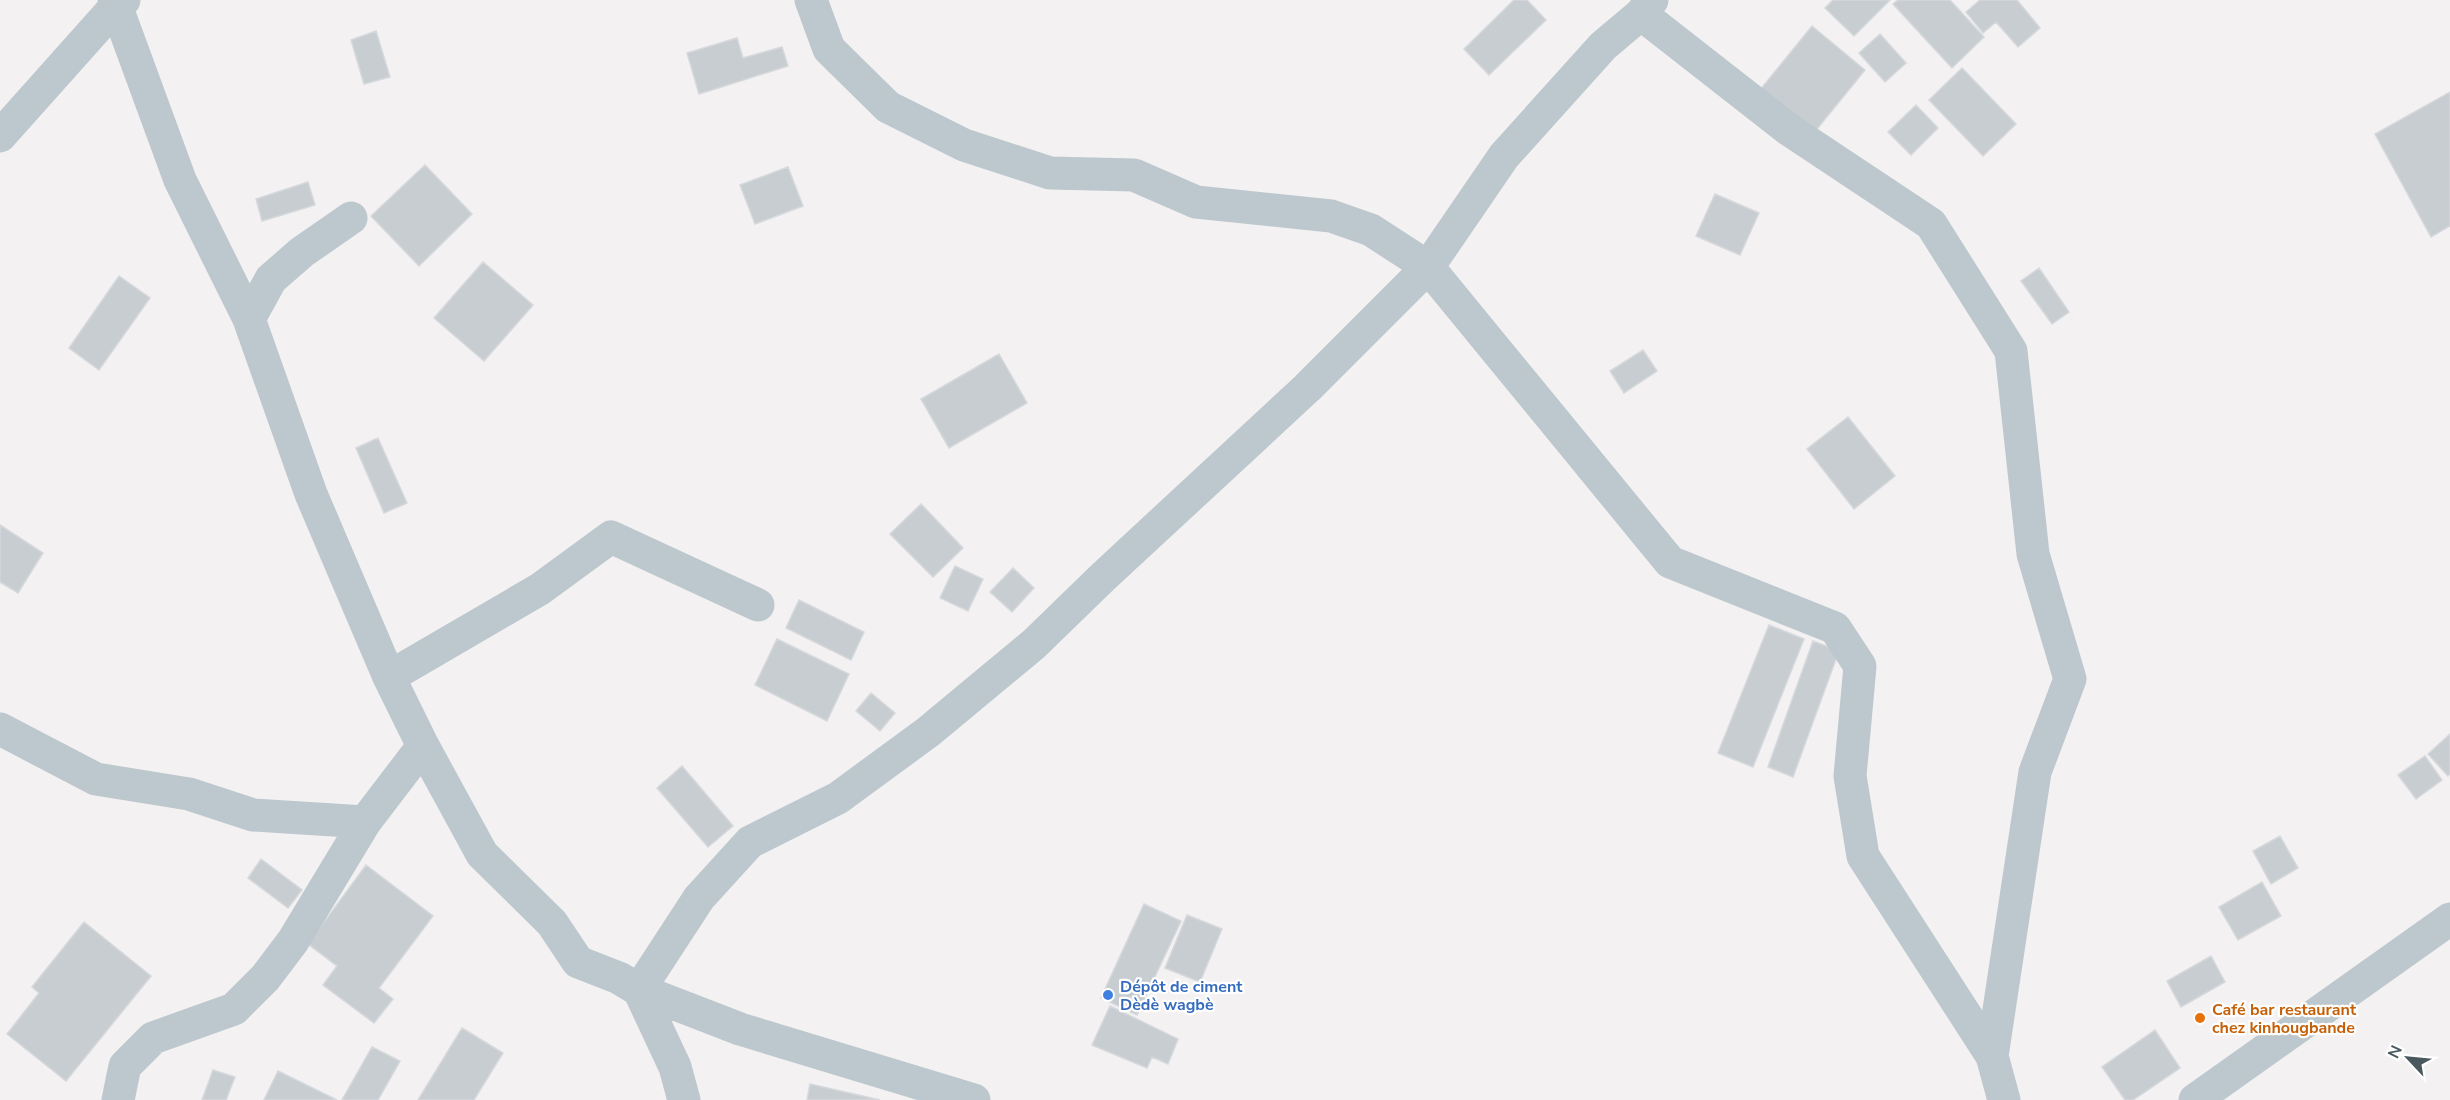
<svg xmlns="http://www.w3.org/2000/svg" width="2450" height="1100" viewBox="0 0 2450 1100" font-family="'Nunito Sans',sans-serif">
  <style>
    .building { fill: #c7cdd0; stroke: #d5d8dc; stroke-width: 1.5 }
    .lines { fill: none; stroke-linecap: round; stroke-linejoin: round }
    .minor { stroke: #bcc8cd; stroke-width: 33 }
    .shop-dot { fill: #3f7fe0; stroke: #fff; stroke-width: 2 }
    .food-dot { fill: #e8710a; stroke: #fff; stroke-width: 2 }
    .labels { text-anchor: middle; stroke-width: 4.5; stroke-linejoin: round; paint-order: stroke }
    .shop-label { font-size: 16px; font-weight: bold; fill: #366cbe; stroke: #fff; text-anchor: start }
    .food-label { font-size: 16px; font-weight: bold; fill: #c56008; stroke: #fff; text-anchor: start }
  </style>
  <rect width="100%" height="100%" fill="#f3f1f1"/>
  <path class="building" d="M 1514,0 L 1527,0 L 1546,20 L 1489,75 L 1464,49 Z
    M 1833,0 L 1890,0 L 1854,36 L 1825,8 Z
    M 1898,0 L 1950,0 L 1984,37 L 1952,68 L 1893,4 Z
    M 1980,0 L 2017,0 L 2040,28 L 2018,47 L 1996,22 L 1983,33 L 1966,12 Z
    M 1812,26 L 1865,70 L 1813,134 L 1760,90 Z
    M 376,31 L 390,77 L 364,84 L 351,40 Z
    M 1880,34 L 1906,63 L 1885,82 L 1859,53 Z
    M 737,38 L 743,58 L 782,47 L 788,66 L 699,94 L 687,53 Z
    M 1962,68 L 2016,124 L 1983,156 L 1929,100 Z
    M 2450,92 L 2450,226 L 2431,237 L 2375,134 Z
    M 1916,105 L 1938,128 L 1911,155 L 1888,132 Z
    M 425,165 L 472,214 L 419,266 L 371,216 Z
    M 788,167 L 803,206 L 755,224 L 740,185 Z
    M 308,182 L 315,205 L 262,221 L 256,199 Z
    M 1715,194 L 1759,213 L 1740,255 L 1696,236 Z
    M 483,262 L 533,305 L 484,361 L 434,318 Z
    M 2039,268 L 2069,312 L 2052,324 L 2021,281 Z
    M 119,276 L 150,298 L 99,370 L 69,348 Z
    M 1643,350 L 1657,371 L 1624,393 L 1610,371 Z
    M 999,354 L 1027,403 L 949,448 L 921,399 Z
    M 1848,417 L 1895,476 L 1854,509 L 1807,449 Z
    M 378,438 L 407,503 L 384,513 L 356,448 Z
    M 921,504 L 963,548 L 933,577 L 890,534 Z
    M 0,525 L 43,553 L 18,593 L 0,582 Z
    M 955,566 L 983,579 L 968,611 L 940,598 Z
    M 1013,568 L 1034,588 L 1012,612 L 990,592 Z
    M 799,600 L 864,632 L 851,660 L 786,628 Z
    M 1769,625 L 1804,639 L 1753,767 L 1718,753 Z
    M 777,639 L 849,674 L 827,721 L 755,685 Z
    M 1813,641 L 1839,651 L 1793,777 L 1768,767 Z
    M 871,693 L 895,713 L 880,731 L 856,711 Z
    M 2450,734 L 2450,774 L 2448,776 L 2428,754 Z
    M 2425,756 L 2442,780 L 2416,799 L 2398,775 Z
    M 682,766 L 733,826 L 708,847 L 657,788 Z
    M 2280,836 L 2298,868 L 2271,884 L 2253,851 Z
    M 261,859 L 302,890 L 288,908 L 248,878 Z
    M 366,865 L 433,916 L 379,988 L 393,999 L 374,1023 L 323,985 L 337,966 L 308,944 Z
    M 2262,882 L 2281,916 L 2238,940 L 2219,907 Z
    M 1144,904 L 1181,921 L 1137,1015 L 1101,998 Z
    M 1187,915 L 1222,929 L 1200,982 L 1165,968 Z
    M 84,922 L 151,976 L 66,1081 L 7,1034 L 39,993 L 32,987 Z
    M 2211,956 L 2225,982 L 2181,1007 L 2167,981 Z
    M 1110,1006 L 1178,1039 L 1168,1064 L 1152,1057 L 1147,1068 L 1092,1045 Z
    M 462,1028 L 503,1053 L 474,1100 L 418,1100 Z
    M 2155,1030 L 2180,1068 L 2133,1100 L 2125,1100 L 2102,1067 Z
    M 372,1047 L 400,1061 L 378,1100 L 342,1100 Z
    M 213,1070 L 235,1077 L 226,1100 L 202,1100 Z
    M 278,1071 L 337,1100 L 264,1100 Z
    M 810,1084 L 880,1100 L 807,1100 Z"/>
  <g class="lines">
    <path class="minor" d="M 114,0 L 180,180 L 249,319 L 311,494 L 389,677 L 423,746 L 482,854 L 552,923 L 578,962 L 619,978 L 639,990 L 740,1029 L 974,1100
      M 811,0 L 829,49 L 888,107 L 964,145 L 1050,173 L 1134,175 L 1196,202 L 1331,216 L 1371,230 L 1428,267 L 1670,562 L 1835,628 L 1860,666 L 1850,776 L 1863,856 L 1992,1056
      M 1641,14 L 1788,129 L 1931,224 L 2011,351 L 2033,554 L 2070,679 L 2035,772 L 1992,1056 L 2004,1100
      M 0,136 L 117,5 L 124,0
      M 249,319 L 271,279 L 302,252 L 351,218
      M 389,677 L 540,589 L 611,537 L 758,605
      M 0,729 L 96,779 L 189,794 L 253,815 L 365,822
      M 118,1100 L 125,1066 L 153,1038 L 234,1009 L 265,978 L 293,941 L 365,822 L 423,746
      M 684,1100 L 675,1067 L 639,990 L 699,898 L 750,842 L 838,798 L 928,732 L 1034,644 L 1103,577 L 1307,388 L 1428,267 L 1504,156 L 1603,46 L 1641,14 L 1652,0
      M 2195,1100 L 2450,919"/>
  </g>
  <circle class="shop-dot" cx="1108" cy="995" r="6"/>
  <circle class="food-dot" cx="2200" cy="1018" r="6"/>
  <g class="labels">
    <g class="shop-label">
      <text x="1120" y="992">Dépôt de ciment<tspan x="1120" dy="18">Dèdè wagbè</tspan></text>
    </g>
    <g class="food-label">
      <text x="2212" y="1015">Café bar restaurant<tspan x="2212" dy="18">chez kinhougbande</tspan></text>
    </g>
  </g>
  <g transform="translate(2408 1058) rotate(296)" stroke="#ffffff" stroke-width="4.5" paint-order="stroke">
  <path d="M0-4.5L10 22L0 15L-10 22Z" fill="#48585e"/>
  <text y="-9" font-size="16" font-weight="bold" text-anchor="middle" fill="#48585e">N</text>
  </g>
</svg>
